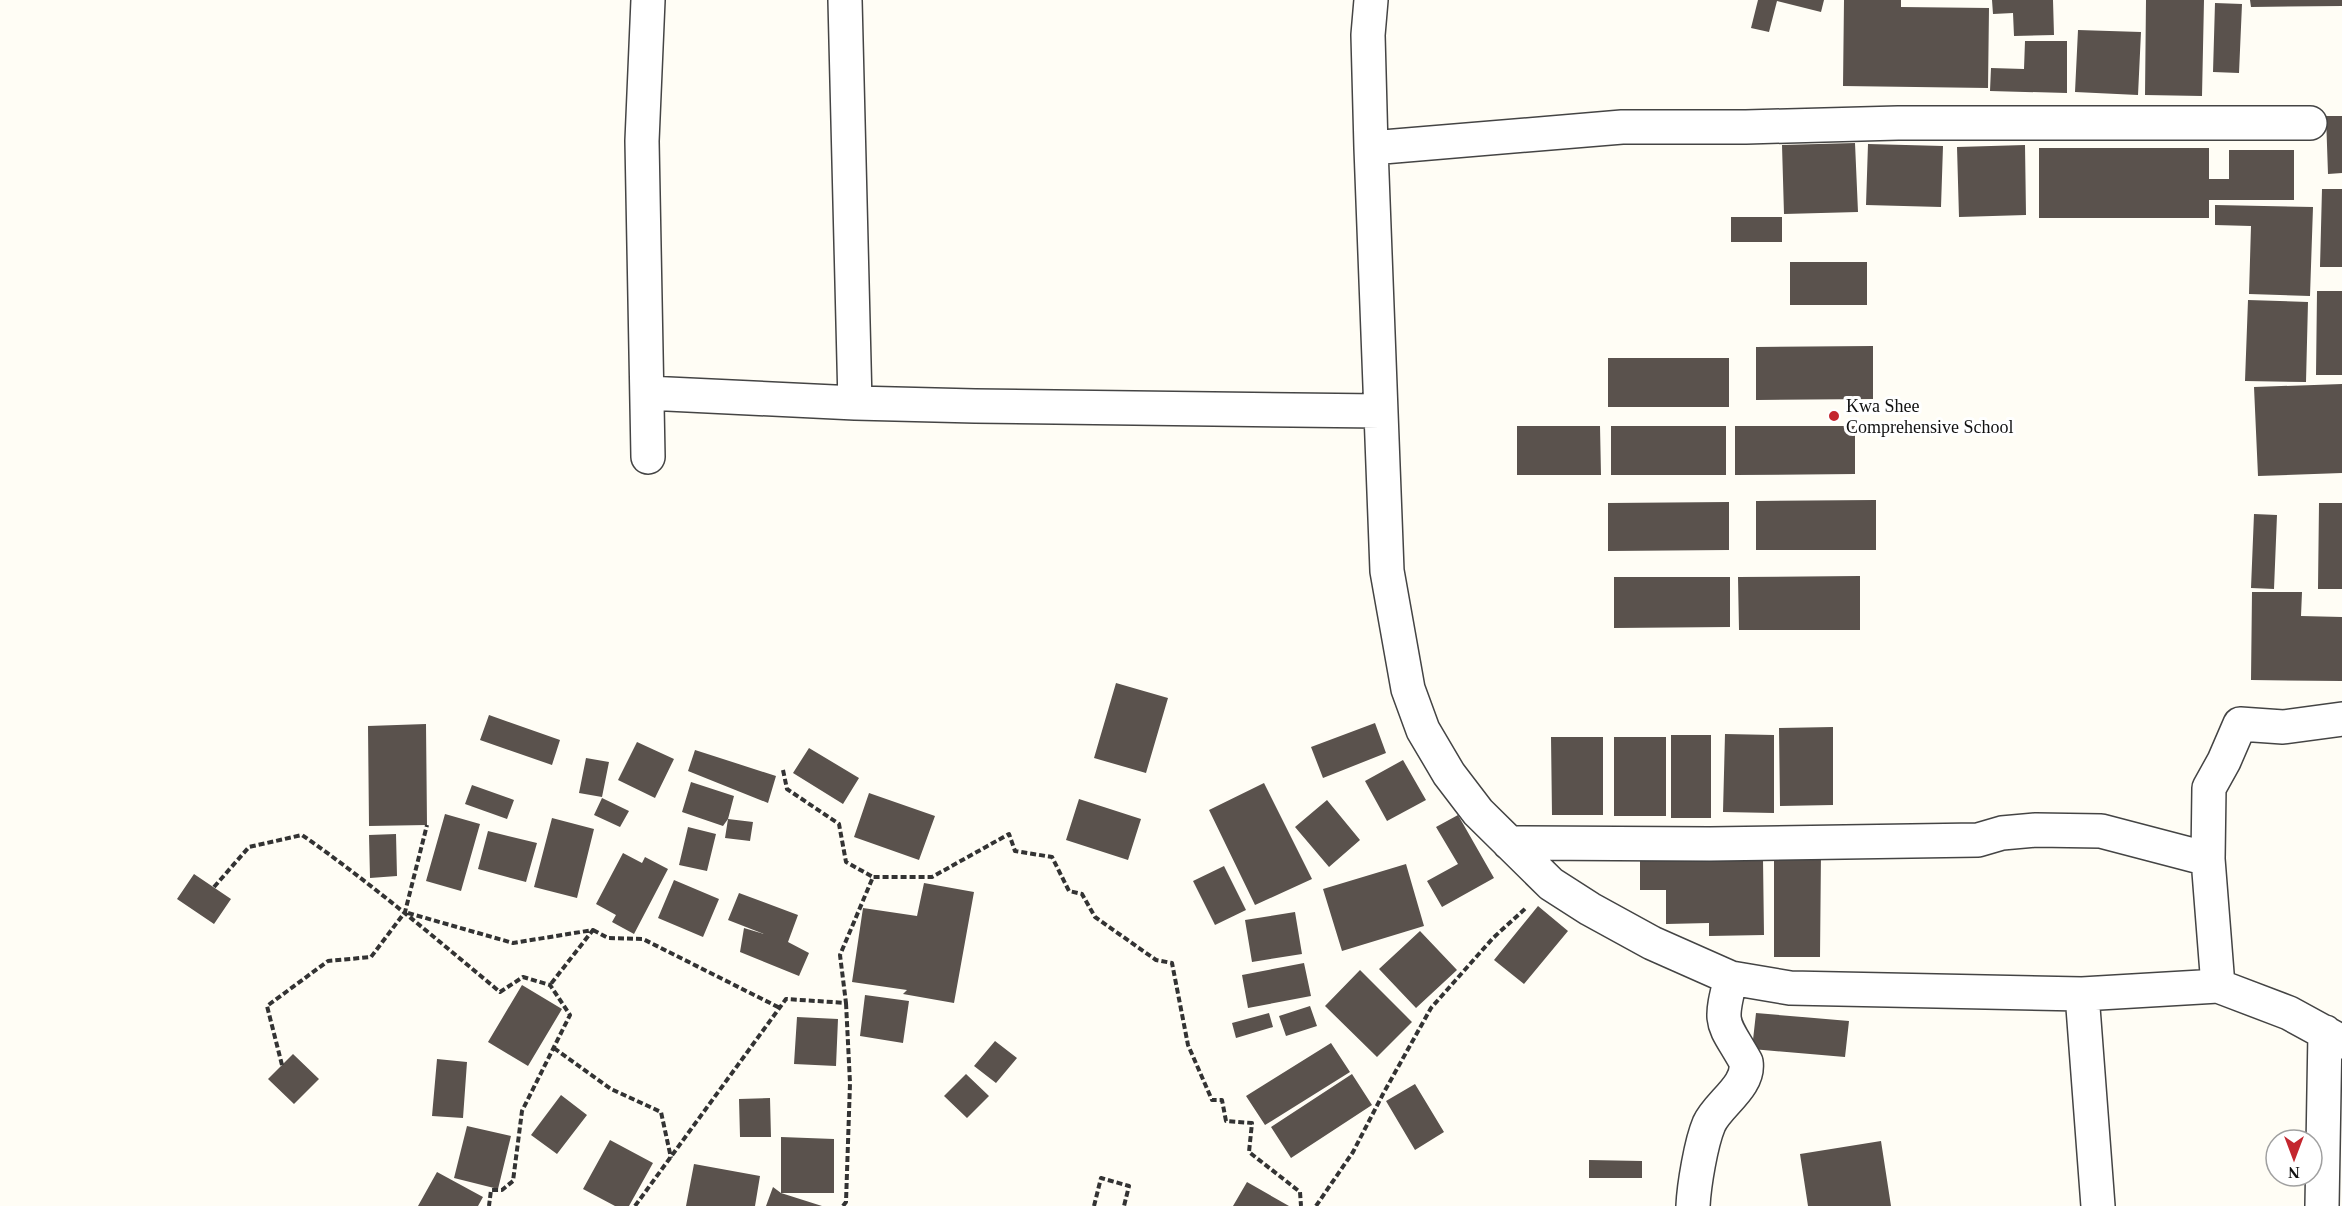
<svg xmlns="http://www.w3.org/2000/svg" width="2342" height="1206" viewBox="0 0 2342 1206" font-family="'Times New Roman',serif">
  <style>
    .building { fill: #5a524d }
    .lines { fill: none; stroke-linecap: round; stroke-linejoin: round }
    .street-casing { stroke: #444; stroke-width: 36 }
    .path { stroke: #333; stroke-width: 4; stroke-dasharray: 6 3; stroke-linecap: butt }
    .street { stroke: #fff; stroke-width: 33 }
    .poi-dot { fill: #c4262e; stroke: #fff; stroke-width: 2 }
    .labels { text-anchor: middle; stroke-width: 6; stroke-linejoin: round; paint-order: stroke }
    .poi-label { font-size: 18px; fill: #111; stroke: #fff; text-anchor: start }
  </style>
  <rect width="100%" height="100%" fill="#fffdf5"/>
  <path class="building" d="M 1758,0 L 1824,0 L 1821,12 L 1777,1 L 1769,32 L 1751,28 Z
    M 1844,0 L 1901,0 L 1901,7 L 1989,8 L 1988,88 L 1843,86 Z
    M 1992,0 L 2053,0 L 2054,35 L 2014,36 L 2013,13 L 1993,14 Z
    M 2146,0 L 2204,0 L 2202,96 L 2145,95 Z
    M 2250,0 L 2342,0 L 2342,6 L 2251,7 Z
    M 2215,3 L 2242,4 L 2239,73 L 2213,72 Z
    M 2078,30 L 2141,32 L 2138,95 L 2075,92 Z
    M 2025,41 L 2067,41 L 2067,93 L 1990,91 L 1991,68 L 2024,69 Z
    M 2326,116 L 2342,116 L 2342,173 L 2328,174 Z
    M 1855,143 L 1858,212 L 1784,214 L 1782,145 Z
    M 1868,144 L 1943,146 L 1941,207 L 1866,205 Z
    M 2025,145 L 2026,215 L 1959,217 L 1957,147 Z
    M 2039,148 L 2209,148 L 2209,179 L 2229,179 L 2229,150 L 2294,150 L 2294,200 L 2209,200 L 2209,218 L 2039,218 Z
    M 2322,189 L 2342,189 L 2342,267 L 2320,267 Z
    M 2215,205 L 2313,207 L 2310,296 L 2249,294 L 2251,226 L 2215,225 Z
    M 1731,217 L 1782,217 L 1782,242 L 1731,242 Z
    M 1790,262 L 1867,262 L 1867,305 L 1790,305 Z
    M 2317,291 L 2342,291 L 2342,375 L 2316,375 Z
    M 2248,300 L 2308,302 L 2306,382 L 2245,381 Z
    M 1873,346 L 1873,399 L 1756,400 L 1756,347 Z
    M 1608,358 L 1729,358 L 1729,407 L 1608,407 Z
    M 2342,384 L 2342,473 L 2258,476 L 2254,387 Z
    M 1517,426 L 1600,426 L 1601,475 L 1517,475 Z
    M 1611,426 L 1726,426 L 1726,475 L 1611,475 Z
    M 1735,426 L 1855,426 L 1855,474 L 1735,475 Z
    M 1876,500 L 1876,550 L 1756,550 L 1756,501 Z
    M 1729,502 L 1729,550 L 1608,551 L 1608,503 Z
    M 2319,503 L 2342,503 L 2342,589 L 2318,589 Z
    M 2254,514 L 2277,515 L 2274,589 L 2251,588 Z
    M 1860,576 L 1860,630 L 1739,630 L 1738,577 Z
    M 1614,577 L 1730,577 L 1730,627 L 1614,628 Z
    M 2252,592 L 2302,592 L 2301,616 L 2342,617 L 2342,681 L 2251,680 Z
    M 1116,683 L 1168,698 L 1146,773 L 1094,758 Z
    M 489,715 L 560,740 L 552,765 L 480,740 Z
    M 1375,723 L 1386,753 L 1323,778 L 1311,747 Z
    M 426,724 L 427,825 L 369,826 L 368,726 Z
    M 1833,727 L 1833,805 L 1780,806 L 1779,728 Z
    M 1725,734 L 1774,735 L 1774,813 L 1723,812 Z
    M 1671,735 L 1711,735 L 1711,818 L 1671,818 Z
    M 1551,737 L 1603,737 L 1603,815 L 1552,815 Z
    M 1614,737 L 1666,737 L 1666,816 L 1614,816 Z
    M 637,742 L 674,759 L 655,798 L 618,780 Z
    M 809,748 L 859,778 L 843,804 L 793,773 Z
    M 695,750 L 776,776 L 768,803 L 688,771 Z
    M 586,758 L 609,762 L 602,797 L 579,793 Z
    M 1403,760 L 1426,800 L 1387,821 L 1365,781 Z
    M 691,782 L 734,796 L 728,819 L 723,826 L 682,812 Z
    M 1264,783 L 1312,879 L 1255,905 L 1209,810 Z
    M 472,785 L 514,800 L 507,819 L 465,804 Z
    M 869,793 L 935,816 L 919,860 L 854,837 Z
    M 602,798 L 629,811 L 620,827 L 594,815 Z
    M 1079,799 L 1141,819 L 1128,860 L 1066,840 Z
    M 1327,800 L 1360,840 L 1329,867 L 1295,827 Z
    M 445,814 L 480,824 L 461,891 L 426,881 Z
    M 1458,815 L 1494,878 L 1442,907 L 1427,881 L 1458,864 L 1436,827 Z
    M 552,818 L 594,829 L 577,898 L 534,887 Z
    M 728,819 L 753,822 L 750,841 L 725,838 Z
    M 688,827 L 716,834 L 707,871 L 679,865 Z
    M 488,831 L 537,843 L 526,882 L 478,869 Z
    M 396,834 L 397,876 L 370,878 L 369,835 Z
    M 1774,852 L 1821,852 L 1820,957 L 1774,957 Z
    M 623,853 L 642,863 L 645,857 L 668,869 L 634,934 L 612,922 L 616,915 L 596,904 Z
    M 1763,859 L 1764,935 L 1709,936 L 1709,923 L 1666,924 L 1666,890 L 1640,890 L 1640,860 Z
    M 1406,864 L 1424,926 L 1342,951 L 1323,889 Z
    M 1224,866 L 1246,910 L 1215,925 L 1193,881 Z
    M 194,874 L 231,899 L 214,924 L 177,899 Z
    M 674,880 L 719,899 L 703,937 L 658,918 Z
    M 924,883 L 974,892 L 954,1003 L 903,994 L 907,990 L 852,982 L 863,908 L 917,916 Z
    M 739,893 L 798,915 L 788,942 L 809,953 L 799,976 L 740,952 L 744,928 L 764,934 L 728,920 Z
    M 1538,906 L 1568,931 L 1524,984 L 1494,960 Z
    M 1295,912 L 1302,954 L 1252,962 L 1245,920 Z
    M 1420,931 L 1457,970 L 1416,1008 L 1379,969 Z
    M 1304,963 L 1311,996 L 1248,1008 L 1242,975 Z
    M 1360,970 L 1412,1022 L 1377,1057 L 1325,1006 Z
    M 522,985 L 562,1009 L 528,1066 L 488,1042 Z
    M 865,995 L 909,1001 L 903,1043 L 860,1036 Z
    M 1310,1006 L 1317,1026 L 1286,1036 L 1279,1016 Z
    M 1269,1013 L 1273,1027 L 1236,1038 L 1232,1023 Z
    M 1756,1013 L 1849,1021 L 1845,1057 L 1752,1049 Z
    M 797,1017 L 838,1019 L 836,1066 L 794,1064 Z
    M 995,1041 L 1017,1058 L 996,1083 L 974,1066 Z
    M 1331,1043 L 1350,1072 L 1265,1125 L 1246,1096 Z
    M 293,1054 L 319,1079 L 294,1104 L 268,1079 Z
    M 437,1059 L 467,1062 L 463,1118 L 432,1116 Z
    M 966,1074 L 989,1096 L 967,1118 L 944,1096 Z
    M 1352,1074 L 1372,1105 L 1291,1158 L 1271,1127 Z
    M 1415,1084 L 1444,1132 L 1415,1150 L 1386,1101 Z
    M 561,1095 L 587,1115 L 557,1154 L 531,1135 Z
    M 770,1098 L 771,1137 L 740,1137 L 739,1099 Z
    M 467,1126 L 511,1136 L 498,1189 L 454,1178 Z
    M 781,1137 L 834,1139 L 834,1193 L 781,1193 L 822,1206 L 766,1206 L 773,1187 L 781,1193 Z
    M 610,1140 L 653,1163 L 629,1206 L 615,1206 L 583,1189 Z
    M 1881,1141 L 1891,1206 L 1808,1206 L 1800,1154 Z
    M 1589,1160 L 1642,1161 L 1642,1178 L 1589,1178 Z
    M 694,1164 L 760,1176 L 755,1206 L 686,1206 Z
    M 437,1172 L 483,1197 L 478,1206 L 418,1206 Z
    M 1247,1182 L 1289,1206 L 1233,1206 Z"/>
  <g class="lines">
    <g class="street-casing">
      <path id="street" d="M 845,0 L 855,403 L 975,406 L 1380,411
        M 1371,0 L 1368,35 L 1371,148 L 1387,571 L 1408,689 L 1423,730 L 1449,774 L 1478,812 L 1551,884 L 1590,909 L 1652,943 L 1731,978 L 1790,988 L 2082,994 L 2218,986 L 2289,1013 L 2342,1042
        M 1371,148 L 1622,127 L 1746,127 L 1898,123 L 2310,123
        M 647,393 L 855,403
        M 648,457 L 642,141 L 648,0
        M 1509,843 L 1710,844 L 1978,840 L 2002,833 L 2036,830 L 2101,831 L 2208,859
        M 2218,986 L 2208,859 L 2209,788 L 2224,761 L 2240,724 L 2283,727 L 2342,719
        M 2082,994 L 2098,1206
        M 1693,1206 C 1694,1185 1701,1143 1709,1124 C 1718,1104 1750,1086 1746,1062 C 1723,1021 1718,1027 1731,978
        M 2322,1206 L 2325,1032"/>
    </g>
    <path class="path" d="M 783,770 L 787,789 L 839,824 L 846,862 L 873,877
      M 214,887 L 249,847 L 302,835 C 371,883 435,938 500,992 L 523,977 L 550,985 L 570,1015 L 522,1111 L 513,1181 L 502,1190 L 491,1190 L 489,1206
      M 408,913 L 513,943 L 593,930 L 550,985
      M 593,930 L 608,938 L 643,939 L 780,1008
      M 554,1048 L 611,1089 L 661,1112 L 671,1158
      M 282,1065 L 267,1006 L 328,961 L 371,957 L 405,912 L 427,825
      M 635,1206 L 786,999 L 846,1003 L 840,955 L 873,877 L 932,877 L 1009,834 L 1015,851 L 1052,857 L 1069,891 L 1082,894 L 1095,917 L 1156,960 L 1172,963 L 1188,1045 L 1212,1100 L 1222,1100 L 1226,1121 L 1252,1123 L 1249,1152 L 1300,1192 L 1301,1206
      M 843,1206 L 846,1202 L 850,1083 L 846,1003
      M 1094,1206 L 1101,1178 L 1129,1186 L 1124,1206
      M 1316,1206 L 1353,1152 L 1383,1094 L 1431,1008 L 1493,938 L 1527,907"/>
    <use href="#street" class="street"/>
  </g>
  <circle class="poi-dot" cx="1834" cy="416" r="6"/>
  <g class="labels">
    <g class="poi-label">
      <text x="1846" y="412">Kwa Shee<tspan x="1846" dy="21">Comprehensive School</tspan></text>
    </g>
  </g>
  <g transform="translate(2294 1158) rotate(180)"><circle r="28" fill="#ffffff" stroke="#a0a0a0" stroke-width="1.5"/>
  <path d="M0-4.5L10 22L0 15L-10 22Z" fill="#c4262e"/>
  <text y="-9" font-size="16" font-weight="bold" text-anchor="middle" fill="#111111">N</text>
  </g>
</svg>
